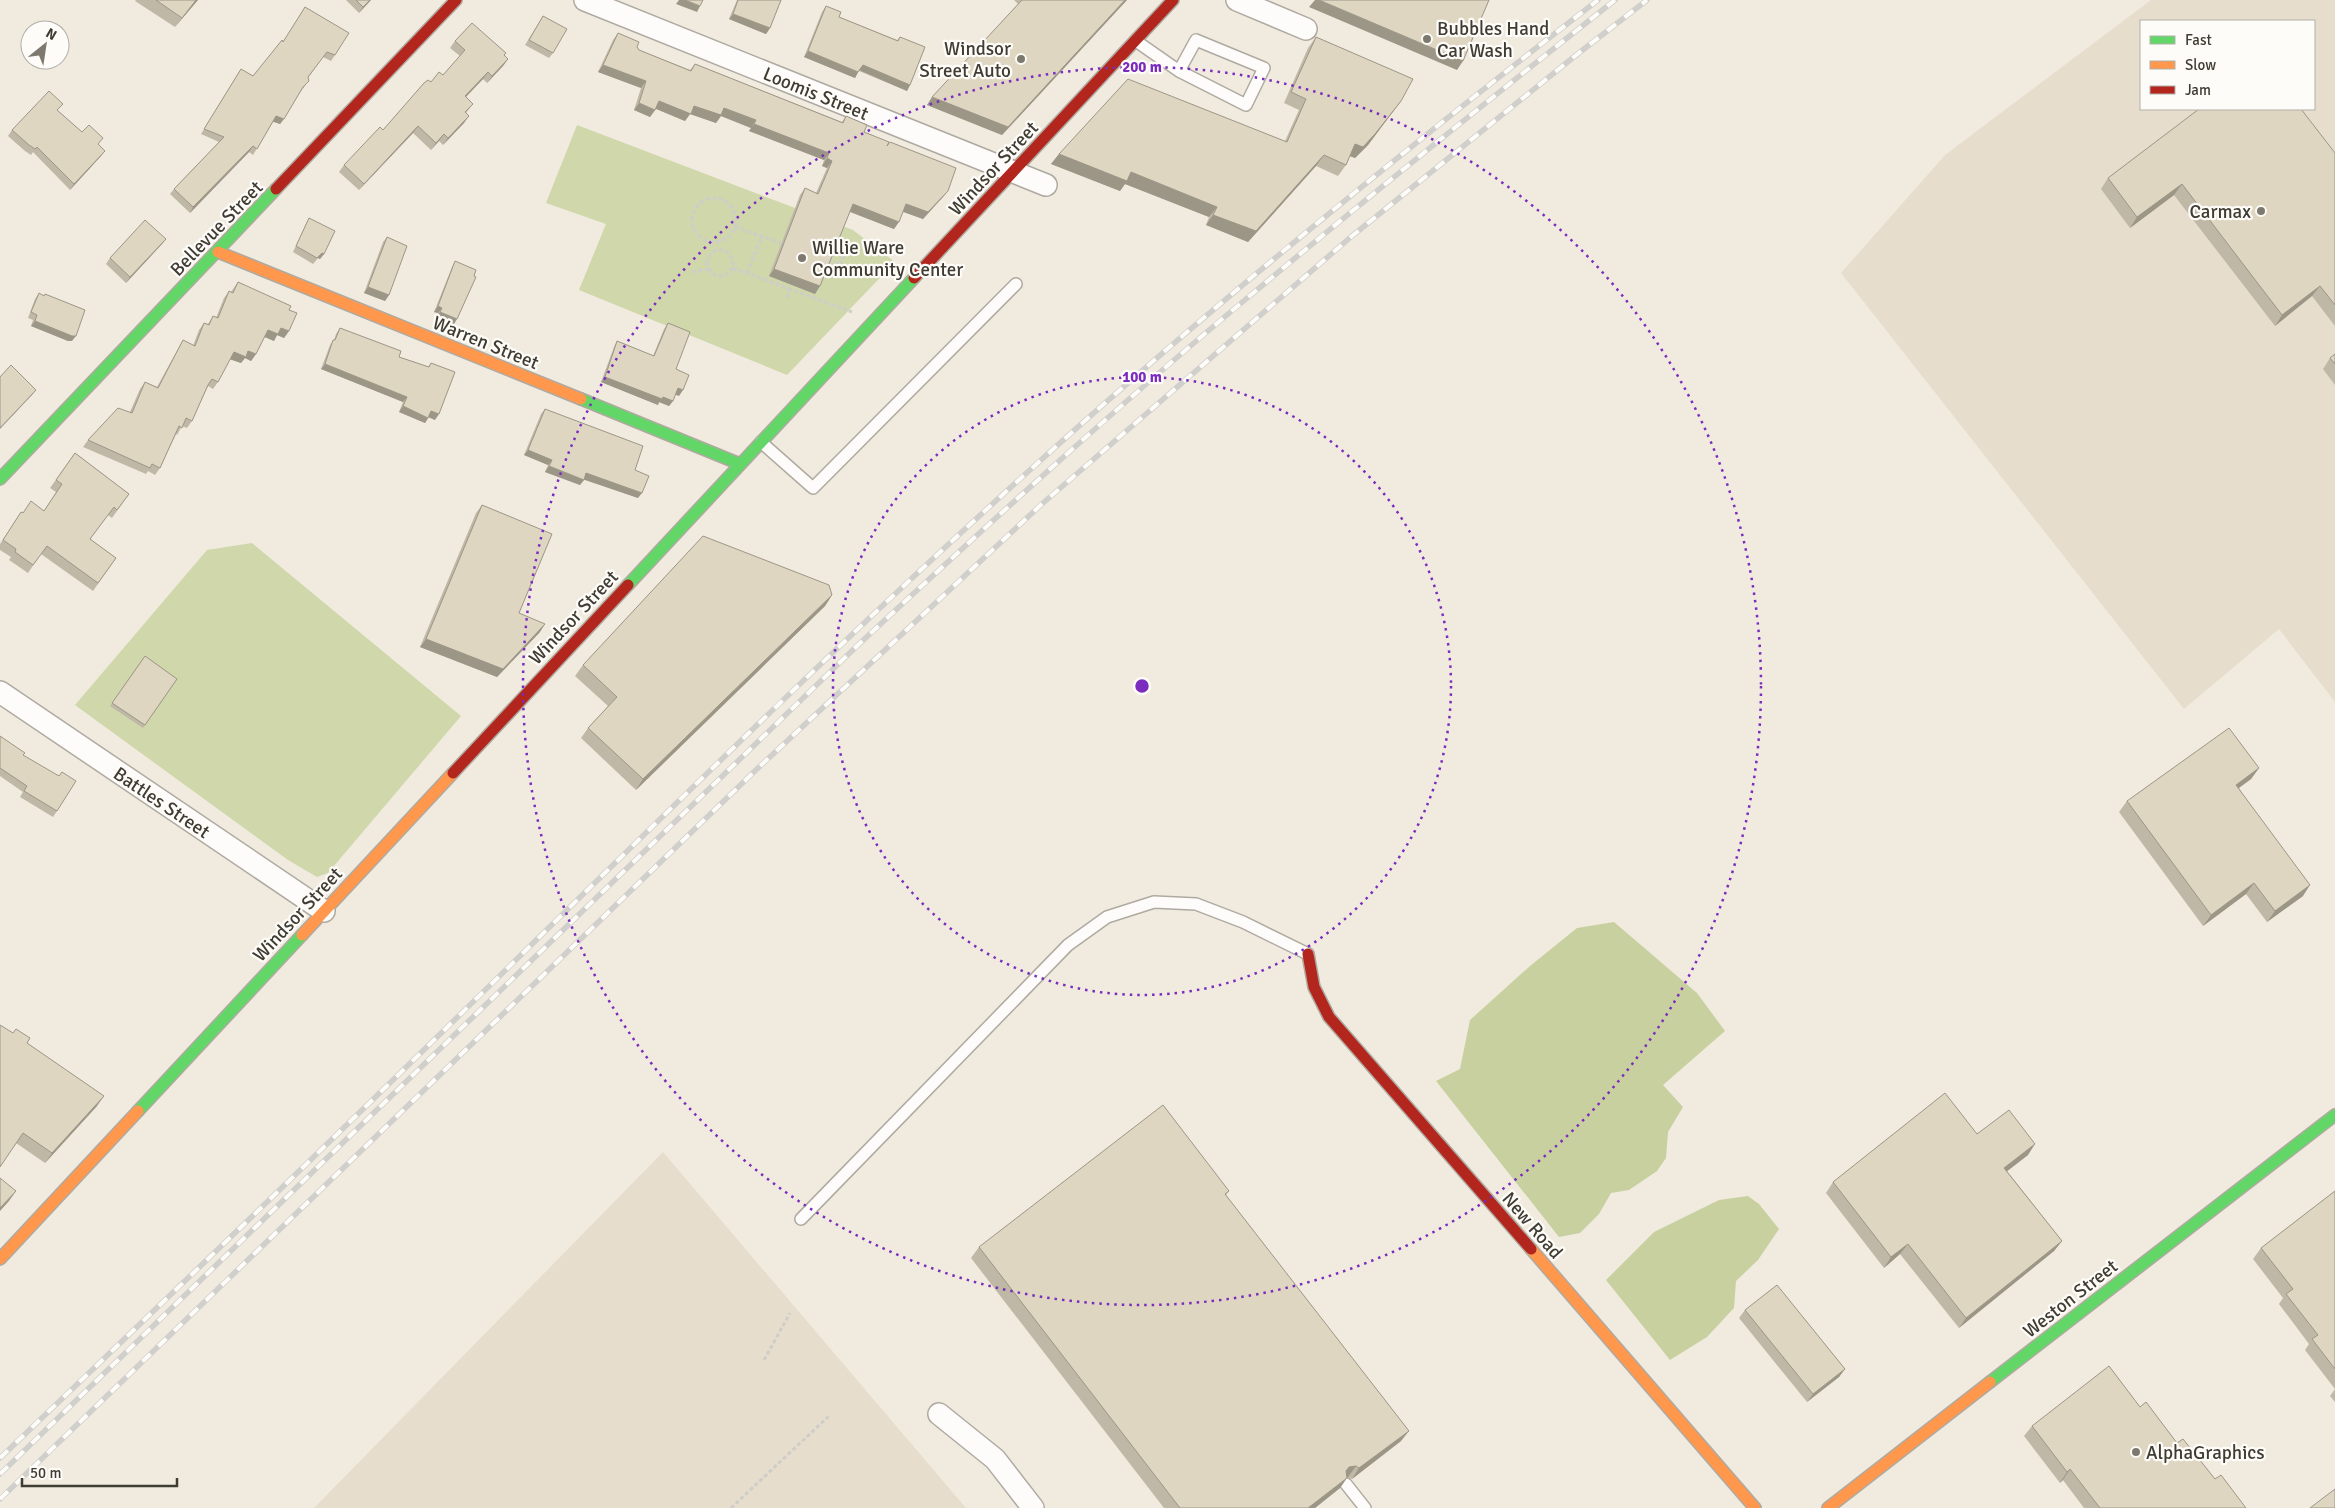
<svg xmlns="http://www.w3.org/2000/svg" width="2335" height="1508" viewBox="0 0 2335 1508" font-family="Signika,sans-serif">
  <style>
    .commercial { fill: #e6ddcd; fill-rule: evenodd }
    .green { fill: #cfd7ab }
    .forest { fill: #c8d0a0 }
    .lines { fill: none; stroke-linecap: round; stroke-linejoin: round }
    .lane-casing { stroke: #afaaa1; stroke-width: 14 }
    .street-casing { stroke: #afaaa1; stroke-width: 24 }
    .fast-casing { stroke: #afaaa1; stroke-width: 14 }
    .slow-casing { stroke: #afaaa1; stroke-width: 14 }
    .jam-casing { stroke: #afaaa1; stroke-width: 14 }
    .path { stroke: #cfcdc8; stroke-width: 3; stroke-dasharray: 4 2.5; stroke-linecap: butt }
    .lane { stroke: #fdfcfa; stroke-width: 11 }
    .street { stroke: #fdfcfa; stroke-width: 21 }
    .fast { stroke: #63d668; stroke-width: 11 }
    .slow { stroke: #ff974d; stroke-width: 11 }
    .jam { stroke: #b3261e; stroke-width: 11 }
    .rail-casing { stroke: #d0cfcb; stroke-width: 5.5 }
    .rail { stroke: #fefcf8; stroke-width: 4; stroke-dasharray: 11; stroke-linecap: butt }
    .wall { fill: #c0b8a6 }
    .shaded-wall { fill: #9c9687 }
    .building { fill: #dfd6c1; stroke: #9c9687 }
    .ring { fill: none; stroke: #7b2cbf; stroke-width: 2.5; stroke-dasharray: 2.5 5 }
    .poi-dot { fill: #7d796f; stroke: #fefcf8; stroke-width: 2 }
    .labels { text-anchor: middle; stroke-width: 4.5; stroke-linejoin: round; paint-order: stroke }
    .poi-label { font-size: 19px; fill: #3f3c33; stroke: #fefcf8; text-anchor: start }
    .street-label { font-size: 19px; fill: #3f3c33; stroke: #fefcf8 }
    .centre { fill: #7b2cbf; stroke: #fefcf8; stroke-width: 2.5 }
    .ring-label { font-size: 15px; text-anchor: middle; font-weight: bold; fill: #7b2cbf; stroke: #fefcf8; stroke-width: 4.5; stroke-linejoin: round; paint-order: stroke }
  </style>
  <rect width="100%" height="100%" fill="#f1ebdf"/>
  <path class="commercial" d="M 2151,0 L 2335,0 L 2335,702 L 2279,629 L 2184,709 L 1841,273 L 1945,155 ZM 2141,21 L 2314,21 L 2314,109 L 2141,109 Z
    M 663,1152 L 966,1508 L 314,1508 Z"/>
  <path class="green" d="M 577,125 L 853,230 L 895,262 L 787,375 L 579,290 L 606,224 L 546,203 Z
    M 252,543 L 461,716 L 328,873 L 317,877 L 288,860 L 75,705 L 207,550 Z"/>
  <path class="forest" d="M 1614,922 L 1697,993 L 1725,1031 L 1663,1085 L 1683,1107 L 1668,1132 L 1666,1158 L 1657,1171 L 1629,1190 L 1611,1193 L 1599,1214 L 1580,1233 L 1559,1237 L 1436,1081 L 1460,1069 L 1470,1020 L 1530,966 L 1577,928 Z
    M 1748,1196 L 1759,1204 L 1779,1229 L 1758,1260 L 1736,1281 L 1734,1308 L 1707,1337 L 1670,1360 L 1606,1280 L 1654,1232 L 1719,1200 Z"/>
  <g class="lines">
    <g class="lane-casing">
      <path id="lane" d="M 1136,41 L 1179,71 L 1246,105 L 1264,68 L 1196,40 L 1179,71
        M 761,442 L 813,488 L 1016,284
        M 801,1219 L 1068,945 L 1107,917 L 1154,902 L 1196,904 L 1243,922 L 1308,954
        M 1346,1484 L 1365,1508"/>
    </g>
    <g class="street-casing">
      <path id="street" d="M 585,0 L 1046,185
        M 1237,0 L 1306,29
        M 0,692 L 324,911
        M 939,1414 L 995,1459 L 1033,1508"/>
    </g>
    <g class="fast-casing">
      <path id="fast" d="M 581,399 L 740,464
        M 0,479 L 276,189
        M 628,585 L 914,278
        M 138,1111 L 302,935
        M 1990,1382 L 2335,1115"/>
    </g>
    <g class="slow-casing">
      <path id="slow" d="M 218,252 L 581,399
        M 302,935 L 453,773
        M 1531,1249 L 1755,1508
        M 0,1259 L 138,1111
        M 1828,1508 L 1990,1382"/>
    </g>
    <g class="jam-casing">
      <path id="jam" d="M 276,189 L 456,0
        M 914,278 L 1173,0
        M 453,773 L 628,585
        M 1308,954 L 1314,987 L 1329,1017 L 1531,1249"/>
    </g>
    <path class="path" d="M692 220a22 22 0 1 1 44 0a22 22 0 1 1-44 0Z
      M 735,227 L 781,243
      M707 263a13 13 0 1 1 26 0a13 13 0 1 1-26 0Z
      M 828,260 L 840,265 L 849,242
      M 733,268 L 852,312
      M 692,272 L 708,269
      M 747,273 L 762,236
      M 787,298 L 790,289
      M 764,1360 L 790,1313
      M 731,1508 L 830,1415"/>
    <use href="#lane" class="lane"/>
    <use href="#street" class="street"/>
    <use href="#fast" class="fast"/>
    <use href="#slow" class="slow"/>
    <use href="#jam" class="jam"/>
    <g class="rail-casing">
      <path id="rail" d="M 0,1458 C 120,1343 241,1228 361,1111 C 579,900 794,683 1020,479 C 1205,311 1400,153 1598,0
        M 0,1474 L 858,645 C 985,527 1113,410 1246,299 C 1368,197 1491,98 1615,0
        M 0,1499 L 757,769 L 1043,503 L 1352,236 L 1575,56 L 1647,0"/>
    </g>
    <use href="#rail" class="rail"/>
  </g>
  <path class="wall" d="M 136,0 L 198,0 L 175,27 L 135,1 Z
    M 346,0 L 371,0 L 359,13 Z
    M 737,0 L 781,0 L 770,28 L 766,34 L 729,19 Z
    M 1014,0 L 1127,0 L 1002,135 L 927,105 L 1018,4 Z
    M 826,6 L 839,17 L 897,40 L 900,37 L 910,85 L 907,91 L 859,71 L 855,78 L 804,57 L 822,12 Z
    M 305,7 L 335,55 L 331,61 L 323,57 L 308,78 L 305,86 L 301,91 L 280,124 L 273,122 L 253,155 L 249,152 L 190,213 L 170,194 L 174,189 L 219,142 L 201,134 L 241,69 L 253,76 L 283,42 Z
    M 543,16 L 553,53 L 549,58 L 525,45 Z
    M 618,33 L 637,47 L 639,50 L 690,70 L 695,64 L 842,122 L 846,116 L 864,132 L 887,146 L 948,191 L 942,198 L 923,219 L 903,212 L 894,229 L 850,212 L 815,294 L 769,276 L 800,195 L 805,188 L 816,193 L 827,168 L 822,166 L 824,160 L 749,131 L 751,128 L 721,116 L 716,123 L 690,114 L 685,121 L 656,109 L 650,117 L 634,110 L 641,88 L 598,72 L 613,40 Z
    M 1316,37 L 1401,101 L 1368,145 L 1355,158 L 1350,156 L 1346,165 L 1338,176 L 1316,166 L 1248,242 L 1206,225 L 1209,217 L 1125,184 L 1120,191 L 1051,164 L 1059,154 L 1285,141 L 1299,110 L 1284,103 L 1308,48 Z
    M 455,41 L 506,53 L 504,56 L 508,59 L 503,66 L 487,83 L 483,79 L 466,97 L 473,104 L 466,113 L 464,123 L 443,145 L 439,141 L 431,150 L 413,133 L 359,190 L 339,172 L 344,165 L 443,75 L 460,56 L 450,48 Z
    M 58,111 L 82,132 L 98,144 L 101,156 L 70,190 L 33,152 L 31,155 L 25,151 L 8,136 L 12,130 Z
    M 2335,153 L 2335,326 L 2312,296 L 2275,326 L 2174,195 L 2130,228 L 2101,189 L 2108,178 Z
    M 309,218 L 324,254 L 320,259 L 318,258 L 313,264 L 293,252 L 306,224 Z
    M 387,237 L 389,295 L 385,301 L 364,293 L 383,242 Z
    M 166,239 L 162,244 L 126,283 L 106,264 L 110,258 Z
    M 455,261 L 474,276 L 454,324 L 437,317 L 438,313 L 434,312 L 452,267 Z
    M 238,282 L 289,310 L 289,331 L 284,338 L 277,335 L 274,341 L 264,337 L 256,354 L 251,361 L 245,358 L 241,363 L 230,359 L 218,382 L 213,389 L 208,386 L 192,421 L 187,428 L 182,426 L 177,435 L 176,434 L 160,468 L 155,475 L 148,471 L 146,474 L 83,447 L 88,440 L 130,412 L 140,389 L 145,382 L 157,387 L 179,347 L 183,340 L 193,346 L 199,330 L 204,323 L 208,324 L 213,316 L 216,318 L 224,298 L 229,291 L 231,292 Z
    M 39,293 L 72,341 L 68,341 L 31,326 L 33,320 L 28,318 L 35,299 Z
    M 668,323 L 679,396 L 676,394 L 673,401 L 669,406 L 659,402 L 658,405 L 601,382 L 614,347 L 617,341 L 653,356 L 664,329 Z
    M 340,328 L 399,357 L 428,367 L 431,363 L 435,420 L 429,417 L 425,423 L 399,412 L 403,402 L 321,369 L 330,345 L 334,340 L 336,334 Z
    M 2335,354 L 2335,385 L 2323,369 L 2330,358 Z
    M 545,409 L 635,470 L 638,498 L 584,479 L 580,485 L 545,472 L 548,465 L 524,455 L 541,414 Z
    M 75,453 L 129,494 L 112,518 L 108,515 L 90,539 L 116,558 L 93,591 L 41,554 L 28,573 L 9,560 L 11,557 L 0,550 L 0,544 L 21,512 L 23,513 L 44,511 L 56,492 L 50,488 Z
    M 482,505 L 519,613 L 540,632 L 497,677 L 420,647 L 476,513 Z
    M 832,595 L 825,606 L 636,790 L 581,738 L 588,728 L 608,706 L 575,676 L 583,665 Z
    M 145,656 L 177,679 L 143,728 L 110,706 Z
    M 0,736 L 23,755 L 57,811 L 53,817 L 20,797 L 23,792 L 0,776 Z
    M 2259,768 L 2251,779 L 2239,788 L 2303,896 L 2267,922 L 2246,894 L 2203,926 L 2119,812 L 2127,801 Z
    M 27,1043 L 97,1106 L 45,1163 L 16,1143 Z
    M 1977,1134 L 2028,1155 L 2007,1171 L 2062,1241 L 2054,1251 L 1959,1328 L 1900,1254 L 1884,1268 L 1826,1193 L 1833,1182 Z
    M 1229,1191 L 1226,1195 L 1401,1441 L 1352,1479 L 1347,1477 L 1340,1488 L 1315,1508 L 1164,1508 L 971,1258 L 979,1247 Z
    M 2335,1191 L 2335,1402 L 2330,1396 L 2335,1389 L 2305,1350 L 2309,1344 L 2279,1304 L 2283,1298 L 2253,1259 L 2261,1248 Z
    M 1745,1310 L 1845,1369 L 1839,1377 L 1807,1402 L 1739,1318 Z
    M 2140,1407 L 2215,1479 L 2246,1508 L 2084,1508 L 2063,1480 L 2060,1483 L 2024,1436 L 2032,1426 Z"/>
  <path class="shaded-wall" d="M 196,0 L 198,0 L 175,27 Z
    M 370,0 L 371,0 L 359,13 L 363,7 Z
    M 679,0 L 685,0 L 700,6 L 697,12 L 676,4 Z
    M 1125,0 L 1127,0 L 1002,135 L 927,105 L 932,97 Z
    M 1315,0 L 1319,0 L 1463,61 L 1457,70 L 1309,7 Z
    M 733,14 L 770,28 L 766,34 L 729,19 Z
    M 808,51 L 858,72 L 855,78 L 804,57 Z
    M 508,59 L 503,66 L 487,83 L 492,76 Z
    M 603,65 L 646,81 L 641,88 L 598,72 Z
    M 863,65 L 910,85 L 907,91 L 859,70 Z
    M 488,72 L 483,79 L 460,103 L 465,96 Z
    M 659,101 L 694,106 L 724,108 L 756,120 L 751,128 L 721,116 L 716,123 L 690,114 L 685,121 L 654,108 Z
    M 1401,101 L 1368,145 L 1355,158 L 1347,155 L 1355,144 Z
    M 639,103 L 655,110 L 650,117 L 634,110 Z
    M 276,116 L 284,119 L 280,124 L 272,121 Z
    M 469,116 L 464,123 L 443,145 L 448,138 Z
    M 754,124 L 829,153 L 824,160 L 749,131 Z
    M 418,126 L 413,133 L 359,190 L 364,184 Z
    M 444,134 L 439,141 L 431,150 L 436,143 Z
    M 253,146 L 249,152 L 190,213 L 193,207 Z
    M 105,151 L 101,156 L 70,190 L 74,184 Z
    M 1059,154 L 1131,172 L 1217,207 L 1209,217 L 1125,184 L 1120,191 L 1051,164 Z
    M 1324,155 L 1316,166 L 1248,242 L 1206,225 L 1213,215 Z
    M 827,158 L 832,161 L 827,168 L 822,166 Z
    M 2182,184 L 2174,195 L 2130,228 L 2137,217 Z
    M 948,191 L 942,198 L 923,219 L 901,211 L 906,204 Z
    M 853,204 L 899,222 L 894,229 L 848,211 Z
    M 166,239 L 162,244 L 126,283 L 130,277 Z
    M 322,253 L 324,254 L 320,259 L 318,258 L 313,264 Z
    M 774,269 L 820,286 L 815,294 L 769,276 Z
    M 2320,286 L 2312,296 L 2275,326 L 2282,315 Z
    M 368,287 L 389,295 L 385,301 L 364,293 Z
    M 438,306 L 442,308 L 438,313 L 434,312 Z
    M 440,312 L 457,319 L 454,324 L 437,317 Z
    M 35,321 L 76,336 L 72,341 L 68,341 L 31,326 Z
    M 281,328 L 289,331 L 284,338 L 277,335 L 274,341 L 263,336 L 268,330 Z
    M 248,351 L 256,354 L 251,361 L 245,358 L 241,363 L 229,359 L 234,352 Z
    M 325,364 L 407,397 L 403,402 L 321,369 Z
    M 605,377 L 663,397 L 673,401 L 669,406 L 659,402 L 658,405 L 601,382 Z
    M 678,388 L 683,390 L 679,396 L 674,394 Z
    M 36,390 L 32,395 L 0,429 L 0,428 Z
    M 403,406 L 428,418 L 425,423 L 399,412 Z
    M 431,411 L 439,414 L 435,420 L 428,417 Z
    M 528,450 L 552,460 L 548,465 L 524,455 Z
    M 549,466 L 584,480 L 580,485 L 545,472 Z
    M 586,473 L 642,493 L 638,498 L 582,479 Z
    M 832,595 L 825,606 L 636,790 L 643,779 Z
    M 545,624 L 540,632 L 497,677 L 420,647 L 426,639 Z
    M 2259,768 L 2251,779 L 2229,795 L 2236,785 Z
    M 2254,883 L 2246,894 L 2203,926 L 2211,915 Z
    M 2310,885 L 2303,896 L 2267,922 L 2275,911 Z
    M 104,1096 L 97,1106 L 45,1163 L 52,1153 Z
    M 2035,1144 L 2028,1155 L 1997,1179 L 2004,1168 Z
    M 16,1191 L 9,1201 L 0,1211 L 0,1208 Z
    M 2062,1241 L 2054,1251 L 1959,1328 L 1966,1318 Z
    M 1908,1244 L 1900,1254 L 1884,1268 L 1891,1257 Z
    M 1845,1369 L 1839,1377 L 1807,1402 L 1813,1394 Z
    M 1409,1431 L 1401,1441 L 1352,1479 L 1359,1468 Z
    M 1356,1466 L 1348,1477 L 1342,1478 L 1349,1467 Z
    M 2070,1469 L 2063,1480 L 2060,1483 L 2067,1472 Z
    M 1347,1478 L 1340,1488 L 1315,1508 L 1308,1508 Z"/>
  <path class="building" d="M 156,0 L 196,0 L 182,18 Z
    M 356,0 L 370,0 L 363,7 Z
    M 685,0 L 703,0 L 700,6 Z
    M 738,0 L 781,0 L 770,28 L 733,14 Z
    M 1022,0 L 1125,0 L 1008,127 L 932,97 Z
    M 1319,0 L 1489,0 L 1463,61 Z
    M 826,6 L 841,12 L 839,17 L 898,41 L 900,37 L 925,47 L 910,85 L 863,65 L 858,72 L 808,51 Z
    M 305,7 L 349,33 L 335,55 L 327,52 L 308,77 L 309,81 L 303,87 L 284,119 L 276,116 L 257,149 L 253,146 L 193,207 L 174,189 L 224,137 L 204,129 L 241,69 L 253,76 L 282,40 L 283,42 Z
    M 543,16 L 567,29 L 553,53 L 529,40 Z
    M 472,23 L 506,53 L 504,55 L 508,59 L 492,76 L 488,72 L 465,96 L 473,104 L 465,112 L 469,116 L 448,138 L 444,134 L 436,143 L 418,126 L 364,184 L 344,165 L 380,127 L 383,130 L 424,83 L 428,80 L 431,82 L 439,72 L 443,75 L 465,50 L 455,41 Z
    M 618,33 L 639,42 L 637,47 L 639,50 L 691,71 L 695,64 L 843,123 L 846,116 L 867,125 L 864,132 L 889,142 L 887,146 L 890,142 L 956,168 L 948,191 L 928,212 L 906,204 L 899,222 L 853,204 L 820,286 L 774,269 L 805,188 L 818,194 L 832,161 L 827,158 L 829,153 L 754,124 L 756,120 L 724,108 L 721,115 L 694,106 L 691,114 L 659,101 L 655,110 L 639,103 L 646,81 L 603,65 Z
    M 1316,37 L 1413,79 L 1401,101 L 1375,134 L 1363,147 L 1355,144 L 1346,165 L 1324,155 L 1256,231 L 1213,215 L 1217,207 L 1131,172 L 1127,181 L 1059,154 L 1128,79 L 1287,142 L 1306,99 L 1291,92 Z
    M 49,91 L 63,104 L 57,110 L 82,132 L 89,125 L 103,138 L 98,144 L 105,151 L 74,184 L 37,147 L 35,149 L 29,145 L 12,130 Z
    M 2199,109 L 2301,109 L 2335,153 L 2335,305 L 2320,286 L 2282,315 L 2182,184 L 2137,217 L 2108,178 Z
    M 309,218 L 335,231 L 324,254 L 322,253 L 317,258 L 296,246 Z
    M 145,220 L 166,239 L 130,277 L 110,258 Z
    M 387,237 L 407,246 L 389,295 L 368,287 Z
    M 455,261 L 476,270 L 474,276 L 476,277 L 457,319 L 440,312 L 442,308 L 438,306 Z
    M 238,282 L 291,306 L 289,310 L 297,313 L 289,331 L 281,328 L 278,334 L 268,330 L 256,354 L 248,351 L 246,357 L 234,352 L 218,382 L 212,379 L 208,385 L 192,421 L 186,418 L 182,428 L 179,426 L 160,468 L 152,464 L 150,468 L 88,440 L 118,408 L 132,413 L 145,382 L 158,388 L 183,340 L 195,346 L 204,323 L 209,325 L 213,316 L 218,318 L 229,291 L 233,293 Z
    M 39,293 L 44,296 L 45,294 L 85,310 L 76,336 L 72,336 L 35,321 L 37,315 L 31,312 Z
    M 668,323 L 690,332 L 676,369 L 689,375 L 683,390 L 678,388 L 673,401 L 663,397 L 662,399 L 605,377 L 617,341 L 654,356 Z
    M 340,328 L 401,351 L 399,357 L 429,367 L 431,363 L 455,372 L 439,414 L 431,411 L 428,418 L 403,406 L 407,397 L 325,364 L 333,340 L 335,340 Z
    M 2335,354 L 2335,364 L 2330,358 Z
    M 11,365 L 36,390 L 0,428 L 0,377 Z
    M 545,409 L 643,446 L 635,470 L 649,476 L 642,493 L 586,473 L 584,480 L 549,466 L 552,460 L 528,450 Z
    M 75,453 L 129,494 L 117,510 L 114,507 L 90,539 L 116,558 L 98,583 L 47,546 L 33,565 L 15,552 L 16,549 L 3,540 L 21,512 L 23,513 L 31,501 L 44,511 L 62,484 L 56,480 Z
    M 482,505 L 552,534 L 519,613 L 545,624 L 503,669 L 426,639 Z
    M 703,536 L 829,585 L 832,595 L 643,779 L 588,728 L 617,697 L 583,665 Z
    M 145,656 L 177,679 L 145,725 L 112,703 Z
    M 2229,728 L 2259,768 L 2236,785 L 2310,885 L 2275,911 L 2254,883 L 2211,915 L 2127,801 Z
    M 0,736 L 25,753 L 23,755 L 59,776 L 62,772 L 76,781 L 57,811 L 24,791 L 27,786 L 0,768 Z
    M 0,1025 L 13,1033 L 16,1029 L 30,1038 L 27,1043 L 104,1096 L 52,1153 L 23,1133 L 0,1167 Z
    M 1945,1093 L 1977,1134 L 2009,1110 L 2035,1144 L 2004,1168 L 2062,1241 L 1966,1318 L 1908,1244 L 1891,1257 L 1833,1182 Z
    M 1163,1105 L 1229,1191 L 1225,1194 L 1409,1431 L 1359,1468 L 1356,1466 L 1349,1467 L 1346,1471 L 1347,1478 L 1308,1508 L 1180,1508 L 979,1247 Z
    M 0,1178 L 16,1191 L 0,1208 Z
    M 2335,1191 L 2335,1369 L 2312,1339 L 2318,1335 L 2286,1294 L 2293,1289 L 2261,1248 Z
    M 1777,1285 L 1845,1369 L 1813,1394 L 1745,1310 Z
    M 2109,1366 L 2140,1407 L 2146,1402 L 2177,1443 L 2183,1439 L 2215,1479 L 2221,1475 L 2246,1508 L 2100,1508 L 2070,1469 L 2067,1472 L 2032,1426 Z
    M 2335,1489 L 2335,1508 L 2310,1508 Z"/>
  <g class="ring">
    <circle cx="1142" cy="686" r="309"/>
    <circle cx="1142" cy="686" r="619"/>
  </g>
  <g class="poi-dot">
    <circle cx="1427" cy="39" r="5"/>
    <circle cx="1021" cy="59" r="5"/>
    <circle cx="2261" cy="211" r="5"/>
    <circle cx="802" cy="258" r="5"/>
    <circle cx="2136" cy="1452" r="5"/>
  </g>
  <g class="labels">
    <g class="poi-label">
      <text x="1437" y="35">Bubbles Hand<tspan x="1437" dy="22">Car Wash</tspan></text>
      <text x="1011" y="55" text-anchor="end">Windsor<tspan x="1011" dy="22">Street Auto</tspan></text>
      <text x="2251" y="218" text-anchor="end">Carmax</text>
      <text x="812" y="254">Willie Ware<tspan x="812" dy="22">Community Center</tspan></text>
      <text x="2146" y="1459">AlphaGraphics</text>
    </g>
    <g class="street-label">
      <text transform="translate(816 93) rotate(22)" y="7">Loomis Street</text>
      <text transform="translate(993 168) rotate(-47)" y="7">Windsor Street</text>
      <text transform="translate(216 228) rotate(-46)" y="7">Bellevue Street</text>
      <text transform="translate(486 342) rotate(22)" y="7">Warren Street</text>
      <text transform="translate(573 617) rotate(-47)" y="7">Windsor Street</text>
      <text transform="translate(162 802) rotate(34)" y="7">Battles Street</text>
      <text transform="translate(297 914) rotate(-47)" y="7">Windsor Street</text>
      <text transform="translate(1533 1225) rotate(49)" y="7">New Road</text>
      <text transform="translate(2070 1298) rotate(-38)" y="7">Weston Street</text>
    </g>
  </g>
  <circle cx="1142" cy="686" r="8" class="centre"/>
  <g class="ring-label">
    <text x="1142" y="72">200 m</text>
    <text x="1142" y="382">100 m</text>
  </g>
  <rect x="2140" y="20" width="175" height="90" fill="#fefcf8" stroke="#b2afa9"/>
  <rect x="2150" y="36" width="25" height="8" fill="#63d668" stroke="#b2afa9"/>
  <text x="2185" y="45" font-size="15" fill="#3f3c33">Fast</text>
  <rect x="2150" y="61" width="25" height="8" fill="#ff974d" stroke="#b2afa9"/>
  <text x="2185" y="70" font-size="15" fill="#3f3c33">Slow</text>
  <rect x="2150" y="86" width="25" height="8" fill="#b3261e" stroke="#b2afa9"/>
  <text x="2185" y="95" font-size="15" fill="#3f3c33">Jam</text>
  <g transform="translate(45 45) rotate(30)"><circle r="24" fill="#fefcf8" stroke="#b2afa9"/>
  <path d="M0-4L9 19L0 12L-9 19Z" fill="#7d796f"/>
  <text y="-8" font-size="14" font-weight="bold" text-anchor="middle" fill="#3f3c33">N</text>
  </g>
  <path d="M22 1478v8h155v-8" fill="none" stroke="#3f3c33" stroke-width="2.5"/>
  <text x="30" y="1478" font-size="15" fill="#3f3c33" stroke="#fefcf8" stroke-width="4" paint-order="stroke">50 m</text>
</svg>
